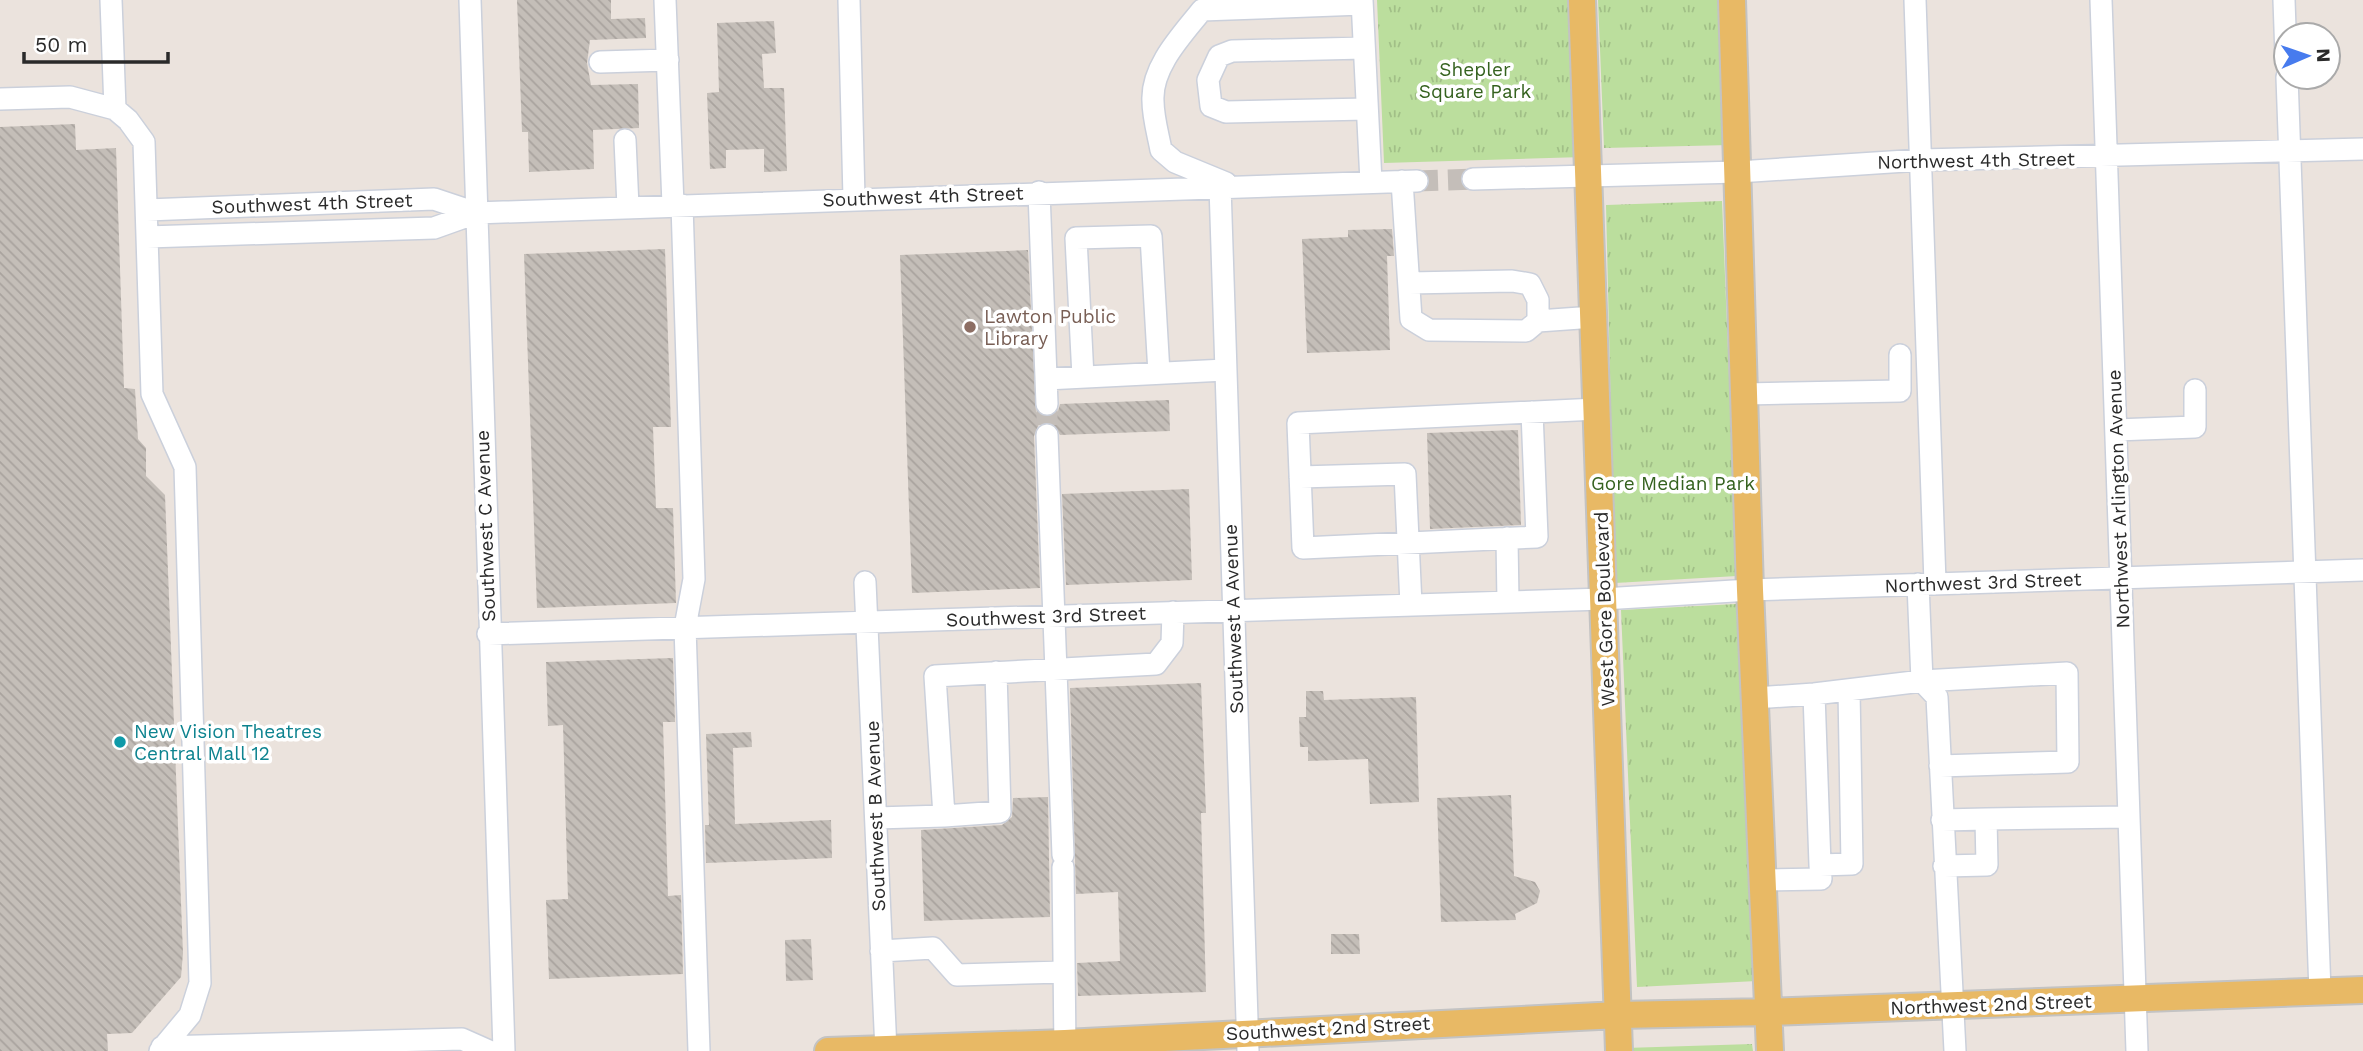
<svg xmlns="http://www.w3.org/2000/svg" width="2363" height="1051" viewBox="0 0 2363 1051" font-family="'Work Sans',sans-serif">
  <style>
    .park { fill: url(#park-tufts) }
    .building { fill: url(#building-back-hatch) }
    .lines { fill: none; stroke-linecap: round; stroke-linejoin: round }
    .minor-tunnel { stroke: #c4beb9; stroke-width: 21; stroke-dasharray: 21 10; stroke-linecap: butt }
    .minor-casing { stroke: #cbd0db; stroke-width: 24 }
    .major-casing { stroke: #c3c3c3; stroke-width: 30 }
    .minor { stroke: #fff; stroke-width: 21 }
    .major { stroke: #e8b965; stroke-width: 26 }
    .education-dot { fill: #8d6e63; stroke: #fff; stroke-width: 2.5 }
    .culture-dot { fill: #0f9aa8; stroke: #fff; stroke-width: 2.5 }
    .labels { text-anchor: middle; stroke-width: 7; stroke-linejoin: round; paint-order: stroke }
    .park-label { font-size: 19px; fill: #35621f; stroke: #fff }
    .street-label { font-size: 19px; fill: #2a2a2a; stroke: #fff }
    .education-label { font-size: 19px; fill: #785e54; stroke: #fff; text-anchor: start }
    .culture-label { font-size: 19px; fill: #0d838f; stroke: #fff; text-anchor: start }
  </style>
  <defs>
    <pattern id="park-tufts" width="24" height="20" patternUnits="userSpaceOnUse" patternTransform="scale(1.75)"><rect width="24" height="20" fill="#bbde9d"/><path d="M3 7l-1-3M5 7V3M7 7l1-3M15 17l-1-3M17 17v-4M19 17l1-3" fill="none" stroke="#a1bf87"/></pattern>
    <pattern id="building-back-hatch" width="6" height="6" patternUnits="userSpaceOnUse" patternTransform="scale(1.75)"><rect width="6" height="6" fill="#c4beb8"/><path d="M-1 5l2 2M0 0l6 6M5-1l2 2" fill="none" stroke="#a9a39e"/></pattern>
  </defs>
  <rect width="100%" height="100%" fill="#ebe3dd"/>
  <path class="park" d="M 1377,0 L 1577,0 L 1583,157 L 1384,163 Z
    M 1598,0 L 1724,0 L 1730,145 L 1604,148 Z
    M 1722,201 L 1737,576 L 1615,583 L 1606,205 Z
    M 1736,604 L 1757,981 L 1637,987 L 1621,610 Z
    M 1752,1044 L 1753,1051 L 1626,1051 L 1625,1048 Z"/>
  <path class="building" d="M 517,0 L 611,0 L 611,19 L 645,18 L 646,38 L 590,40 L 587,63 L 591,85 L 638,84 L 639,128 L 593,130 L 594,169 L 529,172 L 528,132 L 522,132 Z
    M 774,21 L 776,53 L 762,54 L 764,88 L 784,88 L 787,171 L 764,172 L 764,149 L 726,150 L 726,168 L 710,169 L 707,93 L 719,92 L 717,23 Z
    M 75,124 L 76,150 L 116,148 L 124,388 L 135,389 L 138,439 L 146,448 L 146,476 L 165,495 L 183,953 L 181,977 L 132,1033 L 107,1034 L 108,1051 L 0,1051 L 0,127 Z
    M 1392,229 L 1394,256 L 1387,256 L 1390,350 L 1307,353 L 1302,239 L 1348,237 L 1348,230 Z
    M 665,249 L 671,427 L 653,427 L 656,508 L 673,508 L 676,603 L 537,608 L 524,254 Z
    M 1028,250 L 1036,412 L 1048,417 L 1058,411 L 1060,404 L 1169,400 L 1170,431 L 1060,435 L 1052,423 L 1039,424 L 1034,436 L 1040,588 L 912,593 L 900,255 Z
    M 1518,430 L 1521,525 L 1430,529 L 1427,433 Z
    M 1189,489 L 1192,580 L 1066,585 L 1062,494 Z
    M 673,658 L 675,722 L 663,722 L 668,896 L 681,895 L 683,974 L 549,979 L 546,900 L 568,899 L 563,725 L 548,726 L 546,662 Z
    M 1201,683 L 1206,813 L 1201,813 L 1206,992 L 1078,996 L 1077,963 L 1120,961 L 1118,892 L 1076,894 L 1070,688 Z
    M 1306,691 L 1323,691 L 1324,700 L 1416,697 L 1419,802 L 1370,804 L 1368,759 L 1308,761 L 1308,747 L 1300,747 L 1299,717 L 1306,717 Z
    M 751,732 L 752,747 L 733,748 L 735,824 L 831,820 L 832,858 L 706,863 L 705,825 L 709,825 L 706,734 Z
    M 1511,795 L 1514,876 L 1535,882 L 1540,891 L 1537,903 L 1515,914 L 1516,920 L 1441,922 L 1437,798 Z
    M 1048,797 L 1050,917 L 924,921 L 921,830 L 1002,825 L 1012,817 L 1013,798 Z
    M 1331,934 L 1359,934 L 1360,954 L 1331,954 Z
    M 811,939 L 813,980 L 786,981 L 785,940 Z"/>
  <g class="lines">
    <path class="minor-tunnel" d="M 1417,181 L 1473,179
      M 1047,404 L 1047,435"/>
    <g class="minor-casing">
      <path id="minor" d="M 111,0 L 115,109 L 128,120 L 144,142 L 152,394 L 185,467 L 200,983 L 190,1015 L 160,1051
        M 470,0 L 504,1051
        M 665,0 L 673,205
        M 849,0 L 854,198
        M 1362,0 L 1371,182
        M 1915,0 L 1935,583
        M 2101,0 L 2137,1051
        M 2284,0 L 2286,57
        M 1364,48 L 1232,51 L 1219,56 L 1208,80 L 1211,106 L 1226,112 L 1367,109
        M 600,62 L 668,60
        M 2287,77 L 2320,992
        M 0,99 L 70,97 L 115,109
        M 625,140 L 628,207
        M 1473,179 L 1738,172 L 1921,160 L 2363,149
        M 1402,181 L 1411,319 L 1429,330 L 1526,331 L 1538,321 L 1538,300 L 1530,284 L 1512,281 L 1409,283
        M 1226,183 L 1175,162 L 1161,150 C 1158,134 1153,117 1153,101 C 1151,67 1182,35 1202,10 L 1362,4
        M 1220,186 L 1248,1051
        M 1039,192 L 1047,404
        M 682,205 L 694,579 L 685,627 L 699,1051
        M 147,210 L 434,199 L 476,213
        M 147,237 L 434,228 L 476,213 L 1417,181
        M 1538,321 L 1594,317
        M 1083,377 L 1076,238 L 1151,236 L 1159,373
        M 1046,379 L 1225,370
        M 1745,394 L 1900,391 L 1900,355
        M 1532,412 L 1537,537 L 1303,548 L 1298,423 L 1597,409
        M 2116,430 L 2195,427 L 2195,390
        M 1047,435 L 1063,855
        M 1300,477 L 1405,474 L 1411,605
        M 1507,538 L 1508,602
        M 865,582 L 886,1051
        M 1918,584 L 1922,681 L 1937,697 L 1955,1051
        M 488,634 L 1603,599 L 1750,590 L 2363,570
        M 1814,694 L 1820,865 L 1852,864 L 1849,690
        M 1755,698 L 1814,694 L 1922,681 L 2067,673 L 2068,762 L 1940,766
        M 944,816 L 1000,812 L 996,672
        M 876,818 L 944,816 L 935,676 L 1156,664 L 1172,643 L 1173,612
        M 1942,820 L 1986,819
        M 1944,866 L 1987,865 L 1986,819 L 2129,817
        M 1063,867 L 1065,1051
        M 1762,880 L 1821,879 L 1820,865
        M 881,951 L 933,948 L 957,975 L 1063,972
        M 162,1047 L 462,1039 L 489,1051"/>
    </g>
    <g class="major-casing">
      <path id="major" d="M 1582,0 L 1619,1051
        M 1732,0 L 1750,590 L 1770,1051
        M 828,1051 L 1065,1043 L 1618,1015 L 1768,1012 L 2363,990"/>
    </g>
    <use href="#minor" class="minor"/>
    <use href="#major" class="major"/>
  </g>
  <circle class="education-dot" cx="970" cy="327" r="7"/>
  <circle class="culture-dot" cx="120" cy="742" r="7"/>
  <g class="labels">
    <g class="park-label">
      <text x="1475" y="76">Shepler<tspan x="1475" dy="22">Square Park</tspan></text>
      <text x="1673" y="490">Gore Median Park</text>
    </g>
    <g class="street-label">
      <text transform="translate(1976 160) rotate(-1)" y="7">Northwest 4th Street</text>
      <text transform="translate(923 196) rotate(-2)" y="7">Southwest 4th Street</text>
      <text transform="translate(312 203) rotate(-2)" y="7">Southwest 4th Street</text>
      <text transform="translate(2118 499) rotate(-92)" y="7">Northwest Arlington Avenue</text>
      <text transform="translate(485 526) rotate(-92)" y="7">Southwest C Avenue</text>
      <text transform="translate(1983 582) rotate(-2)" y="7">Northwest 3rd Street</text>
      <text transform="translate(1604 609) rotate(-92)" y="7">West Gore Boulevard</text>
      <text transform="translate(1046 616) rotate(-2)" y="7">Southwest 3rd Street</text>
      <text transform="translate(1233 619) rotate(-92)" y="7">Southwest A Avenue</text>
      <text transform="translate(875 816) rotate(-92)" y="7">Southwest B Avenue</text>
      <text transform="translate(1991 1004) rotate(-2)" y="7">Northwest 2nd Street</text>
      <text transform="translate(1328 1028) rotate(-3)" y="7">Southwest 2nd Street</text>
    </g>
    <g class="education-label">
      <text x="984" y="323">Lawton Public<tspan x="984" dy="22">Library</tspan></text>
    </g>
    <g class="culture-label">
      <text x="134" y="738">New Vision Theatres<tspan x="134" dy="22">Central Mall 12</tspan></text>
    </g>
  </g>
  <g transform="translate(2307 56) rotate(88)"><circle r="33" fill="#ffffff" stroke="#aaaaaa" stroke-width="2"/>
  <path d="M0-5L12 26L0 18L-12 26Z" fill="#477bee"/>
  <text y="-10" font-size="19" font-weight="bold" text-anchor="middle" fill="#2a2a2a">N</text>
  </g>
  <path d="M24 52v10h144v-10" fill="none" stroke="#2a2a2a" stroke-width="3.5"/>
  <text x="35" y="52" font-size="21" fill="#2a2a2a" stroke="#ffffff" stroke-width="5" paint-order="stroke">50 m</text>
</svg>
